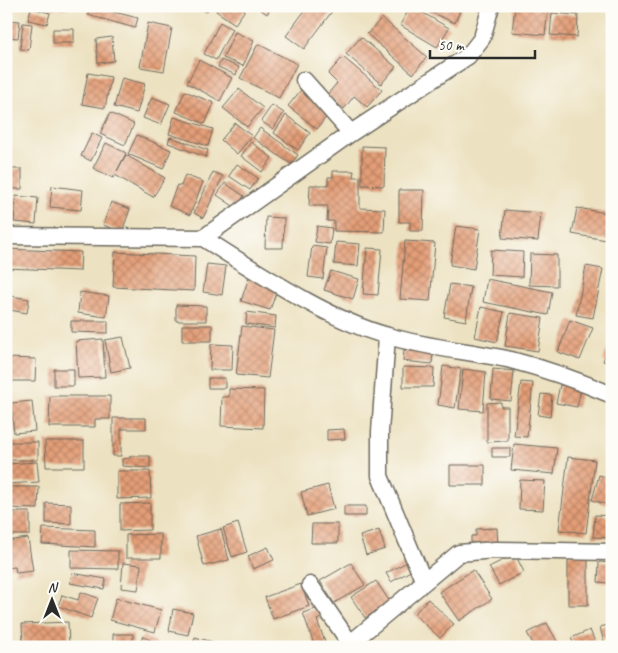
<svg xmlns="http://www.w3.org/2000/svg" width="618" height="653" viewBox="0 0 618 653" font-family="Caveat,sans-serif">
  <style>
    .building { fill: url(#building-cross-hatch) }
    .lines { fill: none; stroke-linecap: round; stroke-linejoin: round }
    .street-casing { stroke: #6f6b5f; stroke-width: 19 }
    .street { stroke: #fff; stroke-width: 16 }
  </style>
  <defs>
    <pattern id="building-cross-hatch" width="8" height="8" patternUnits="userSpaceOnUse" patternTransform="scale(1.25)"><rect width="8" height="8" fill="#e49e77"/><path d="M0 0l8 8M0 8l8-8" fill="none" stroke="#b98162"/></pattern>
  </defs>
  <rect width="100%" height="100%" fill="#fdfcf7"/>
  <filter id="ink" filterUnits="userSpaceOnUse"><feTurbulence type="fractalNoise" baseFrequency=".02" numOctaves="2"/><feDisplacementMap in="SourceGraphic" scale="10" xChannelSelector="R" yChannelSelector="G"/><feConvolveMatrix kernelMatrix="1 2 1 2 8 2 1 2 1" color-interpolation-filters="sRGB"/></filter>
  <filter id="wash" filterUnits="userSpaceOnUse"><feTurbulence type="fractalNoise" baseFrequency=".0096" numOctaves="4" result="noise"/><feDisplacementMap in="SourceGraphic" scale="20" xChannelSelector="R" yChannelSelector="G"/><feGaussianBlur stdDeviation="1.12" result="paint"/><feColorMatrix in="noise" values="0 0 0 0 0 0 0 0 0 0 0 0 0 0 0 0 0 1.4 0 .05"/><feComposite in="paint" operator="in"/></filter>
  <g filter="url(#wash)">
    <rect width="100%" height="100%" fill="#ece1c0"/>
    <g id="blocks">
      <path class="building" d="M 49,6 L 71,6 L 71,8 L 50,9 Z
        M 90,6 L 138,18 L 135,28 L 88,15 Z
        M 194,6 L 210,6 L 207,12 Z
        M 219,6 L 240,6 L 245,10 L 235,24 L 216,11 Z
        M 255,6 L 272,6 L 267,14 Z
        M 308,6 L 336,6 L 304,49 L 286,36 Z
        M 411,6 L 449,28 L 437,47 L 400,25 Z
        M 417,6 L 462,6 L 455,23 Z
        M 515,6 L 548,9 L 545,35 L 512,32 Z
        M 31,8 L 50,13 L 47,24 L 28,20 Z
        M 552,13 L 578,15 L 577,37 L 550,35 Z
        M 382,18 L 427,57 L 413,74 L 367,34 Z
        M 6,20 L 20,21 L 18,38 L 6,37 Z
        M 220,22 L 232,29 L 216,60 L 204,54 Z
        M 23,23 L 32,24 L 29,50 L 20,49 Z
        M 148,23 L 172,28 L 164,71 L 140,67 Z
        M 53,29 L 74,29 L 74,43 L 53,43 Z
        M 235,32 L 254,41 L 243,66 L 223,58 Z
        M 112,37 L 114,61 L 98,63 L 96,39 Z
        M 361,37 L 396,67 L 381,84 L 346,54 Z
        M 258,44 L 297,64 L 279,98 L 240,78 Z
        M 343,57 L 382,90 L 367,107 L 354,96 L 344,109 L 327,95 L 337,83 L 328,74 Z
        M 199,60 L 232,78 L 220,101 L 187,83 Z
        M 221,60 L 239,67 L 236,75 L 218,67 Z
        M 88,73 L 111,77 L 105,108 L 82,104 Z
        M 122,78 L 145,84 L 137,113 L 114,107 Z
        M 239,89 L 263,108 L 247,127 L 223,108 Z
        M 301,90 L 330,112 L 317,129 L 288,106 Z
        M 185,91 L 214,103 L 205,124 L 176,112 Z
        M 152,97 L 170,104 L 161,125 L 143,118 Z
        M 272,105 L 284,113 L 273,129 L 261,121 Z
        M 110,113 L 134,124 L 125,145 L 100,134 Z
        M 286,115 L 310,133 L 298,150 L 274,133 Z
        M 174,117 L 213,129 L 208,146 L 169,134 Z
        M 235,123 L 252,136 L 237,154 L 221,140 Z
        M 260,128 L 298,155 L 291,164 L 253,138 Z
        M 92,133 L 102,138 L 91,161 L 81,156 Z
        M 137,135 L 171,150 L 163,169 L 128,154 Z
        M 170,137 L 208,150 L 206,157 L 168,143 Z
        M 251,142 L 272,158 L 262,172 L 241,156 Z
        M 106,143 L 126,153 L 117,171 L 126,155 L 165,178 L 153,197 L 115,175 L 113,178 L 93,168 Z
        M 362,146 L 385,147 L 384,186 L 362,185 Z
        M 237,164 L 258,178 L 250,190 L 229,176 Z
        M 6,169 L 22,169 L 22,189 L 10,189 L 10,220 L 6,220 Z
        M 333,171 L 354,171 L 353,177 L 360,177 L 360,208 L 385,209 L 384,232 L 334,231 L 334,221 L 327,221 L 328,206 L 309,206 L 310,185 L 328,185 L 328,177 L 333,177 Z
        M 213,172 L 223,176 L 203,218 L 194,213 Z
        M 185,175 L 203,182 L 190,215 L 169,206 L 177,185 L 181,186 Z
        M 225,183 L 244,196 L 236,208 L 217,195 Z
        M 52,186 L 83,190 L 81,210 L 50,207 Z
        M 399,190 L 424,190 L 423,231 L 410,231 L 410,222 L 399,222 Z
        M 16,196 L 38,198 L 36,224 L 14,222 Z
        M 111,202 L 130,209 L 122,232 L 103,225 Z
        M 577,208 L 612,214 L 612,241 L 572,234 Z
        M 505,210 L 541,213 L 538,241 L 502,238 Z
        M 266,217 L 284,218 L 283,248 L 265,248 Z
        M 317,226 L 332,228 L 330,244 L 315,242 Z
        M 456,226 L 480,229 L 474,269 L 450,265 Z
        M 405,241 L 435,243 L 430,301 L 400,299 Z
        M 336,242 L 360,244 L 358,266 L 334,264 Z
        M 312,246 L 327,248 L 323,279 L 308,277 Z
        M 367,248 L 382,249 L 378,295 L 363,294 Z
        M 6,249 L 81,252 L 80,271 L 6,268 Z
        M 491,250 L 523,252 L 522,277 L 490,275 Z
        M 115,252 L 195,256 L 194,291 L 113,287 Z
        M 530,254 L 557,255 L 557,286 L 529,285 Z
        M 207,264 L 226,266 L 222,295 L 203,292 Z
        M 586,266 L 603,269 L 593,318 L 576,315 Z
        M 331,271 L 359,279 L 353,299 L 324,290 Z
        M 249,277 L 278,287 L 270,310 L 241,301 Z
        M 487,279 L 552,292 L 548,315 L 483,302 Z
        M 450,284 L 471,287 L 466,321 L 444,317 Z
        M 80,292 L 109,296 L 106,317 L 78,313 Z
        M 11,296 L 29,299 L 27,313 L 9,310 Z
        M 176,305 L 206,306 L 206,321 L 176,321 Z
        M 481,307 L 504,312 L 497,342 L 475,337 Z
        M 247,312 L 276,316 L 275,328 L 246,324 Z
        M 510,313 L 543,318 L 538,351 L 505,346 Z
        M 570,320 L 593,328 L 580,360 L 558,352 Z
        M 71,321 L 108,321 L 108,333 L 71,332 Z
        M 182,325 L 212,325 L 212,341 L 182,341 Z
        M 242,326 L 274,330 L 268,378 L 236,375 Z
        M 123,337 L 130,368 L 111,372 L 105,340 Z
        M 103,339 L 105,377 L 78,378 L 76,341 Z
        M 211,344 L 233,345 L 232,370 L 210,370 Z
        M 609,346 L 612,347 L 612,364 L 603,361 Z
        M 404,350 L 433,353 L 432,364 L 403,361 Z
        M 6,358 L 36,359 L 35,381 L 6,381 Z
        M 443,366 L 461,369 L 455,408 L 438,405 Z
        M 403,367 L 434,368 L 433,387 L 403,387 Z
        M 54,369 L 74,369 L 74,386 L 54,386 Z
        M 463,369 L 486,372 L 483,411 L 459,409 Z
        M 493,369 L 514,371 L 511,401 L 491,399 Z
        M 208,378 L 225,378 L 225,388 L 208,388 Z
        M 521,382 L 533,383 L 527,437 L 514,436 Z
        M 560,385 L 581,389 L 577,407 L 556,403 Z
        M 229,389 L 264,390 L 263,428 L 221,426 L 222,397 L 229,397 Z
        M 541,394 L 552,395 L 550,417 L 538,415 Z
        M 50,396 L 110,396 L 110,419 L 95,419 L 95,427 L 49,427 Z
        M 32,401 L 35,431 L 14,433 L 11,403 Z
        M 501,402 L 501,407 L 508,407 L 508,441 L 487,442 L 487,403 Z
        M 113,418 L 146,418 L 146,429 L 121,429 L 121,456 L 113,456 Z
        M 344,429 L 345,439 L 327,440 L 327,430 Z
        M 45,441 L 84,441 L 84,467 L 46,467 Z
        M 6,442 L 38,442 L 38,460 L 6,460 Z
        M 514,444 L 557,448 L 554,474 L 511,470 Z
        M 492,448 L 510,448 L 510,457 L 492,457 Z
        M 609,454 L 612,455 L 612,473 L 605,472 Z
        M 130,456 L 150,456 L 150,468 L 122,466 L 122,459 L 130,458 Z
        M 568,457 L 595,460 L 586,533 L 559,530 Z
        M 37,462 L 39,482 L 6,484 L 6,464 Z
        M 450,465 L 485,465 L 485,485 L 450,485 Z
        M 117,471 L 150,471 L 151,498 L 117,499 Z
        M 599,475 L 612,479 L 612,506 L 592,500 Z
        M 520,480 L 545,481 L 543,510 L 519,509 Z
        M 328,485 L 334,509 L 307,516 L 301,492 Z
        M 6,487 L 39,487 L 38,509 L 6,508 Z
        M 46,503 L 71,504 L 71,524 L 46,523 Z
        M 150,503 L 150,530 L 120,531 L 120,504 Z
        M 344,506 L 366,506 L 366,516 L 344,516 Z
        M 6,512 L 30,512 L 30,535 L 6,535 Z
        M 595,515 L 612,516 L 612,538 L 593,537 Z
        M 238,523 L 247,552 L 232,557 L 223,528 Z
        M 312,524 L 338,524 L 338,543 L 311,543 Z
        M 43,528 L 95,530 L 95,547 L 42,544 Z
        M 497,528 L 498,547 L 471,548 L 471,536 L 476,536 L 476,529 Z
        M 221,529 L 229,560 L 204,566 L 196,536 Z
        M 379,530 L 385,549 L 366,555 L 360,536 Z
        M 161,534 L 161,558 L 126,558 L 126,535 Z
        M 28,538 L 33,571 L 16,573 L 15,567 L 6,568 L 6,541 Z
        M 268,547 L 274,560 L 253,569 L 248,556 Z
        M 71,550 L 118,551 L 118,569 L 71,568 Z
        M 515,554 L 524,572 L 499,585 L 489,567 Z
        M 568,554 L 588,554 L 588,605 L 568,605 Z
        M 409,561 L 414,569 L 391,582 L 386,573 Z
        M 599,562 L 612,563 L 612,579 L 609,579 L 609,583 L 598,582 Z
        M 123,563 L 141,565 L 138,590 L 121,588 Z
        M 351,563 L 365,585 L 334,603 L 320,581 Z
        M 473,570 L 492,599 L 459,621 L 439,592 Z
        M 72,573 L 106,579 L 104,589 L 70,583 Z
        M 376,581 L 390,602 L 365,618 L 351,597 Z
        M 301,584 L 309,606 L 273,619 L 265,597 Z
        M 81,592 L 98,598 L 91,618 L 58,606 L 62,595 L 78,600 Z
        M 116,598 L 161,610 L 155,632 L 110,620 Z
        M 428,599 L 454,624 L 440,638 L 414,614 Z
        M 319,608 L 323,617 L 317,620 L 327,647 L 315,647 L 303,613 Z
        M 173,609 L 193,613 L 188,635 L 169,631 Z
        M 68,622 L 69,647 L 23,647 L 22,624 Z
        M 547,623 L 560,647 L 535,647 L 527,633 Z
        M 612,624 L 612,647 L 605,647 L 600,627 Z
        M 590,630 L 597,647 L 575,647 L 571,638 Z
        M 113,634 L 133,634 L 133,647 L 113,647 Z
        M 143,636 L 162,647 L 137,647 Z
        M 195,637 L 213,642 L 211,647 L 192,647 Z"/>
    </g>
  </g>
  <g filter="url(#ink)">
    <use href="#blocks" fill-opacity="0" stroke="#6f6b5f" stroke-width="1"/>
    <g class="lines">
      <g class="street-casing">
        <path id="street" d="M 304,80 L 351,133
          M 6,236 L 203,238 L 351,133 L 468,56 L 482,38 L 491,6
          M 203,238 C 256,271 328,320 388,336 C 428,348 470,351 511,360 C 546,369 579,381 612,395
          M 387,336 L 380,432 L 380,476 L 424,582
          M 310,585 L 350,643
          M 346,647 L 459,553 L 495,550 L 612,552"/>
      </g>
      <use href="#street" class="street"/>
    </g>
  </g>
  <rect width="618" height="653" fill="none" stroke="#fdfcf7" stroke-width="25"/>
  <g transform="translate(52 600)" stroke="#fdfcf7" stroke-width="4" paint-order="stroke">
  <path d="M0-4L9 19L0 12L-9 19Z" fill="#2b2b2b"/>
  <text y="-8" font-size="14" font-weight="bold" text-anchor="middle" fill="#2b2b2b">N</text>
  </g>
  <path d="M430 50v8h105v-8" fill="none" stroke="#2b2b2b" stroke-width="2.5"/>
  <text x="438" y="50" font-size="15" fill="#2b2b2b" stroke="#fdfcf7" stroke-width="4" paint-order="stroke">50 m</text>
</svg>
